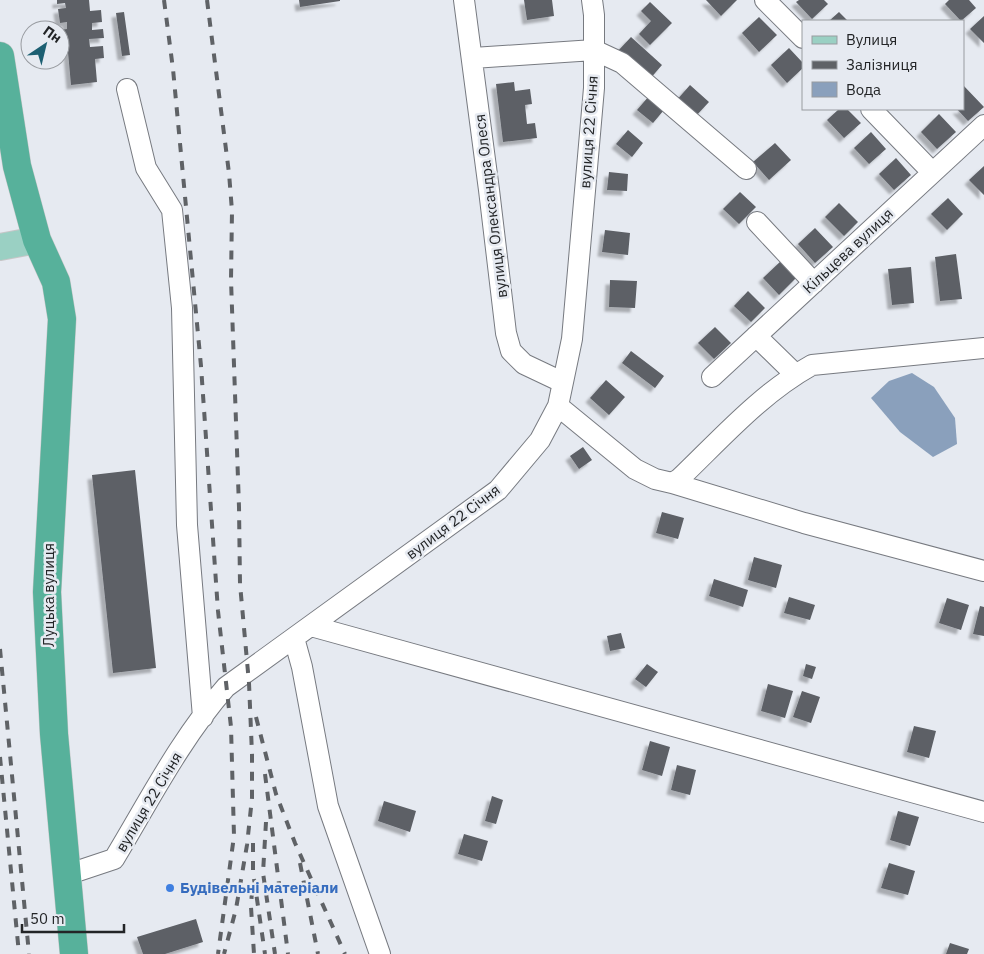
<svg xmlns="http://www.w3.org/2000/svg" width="984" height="954" viewBox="0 0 984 954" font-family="'IBM Plex Sans',sans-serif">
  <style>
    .water { fill: #8aa0bc }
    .building { fill: #5d6066; filter: url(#shadow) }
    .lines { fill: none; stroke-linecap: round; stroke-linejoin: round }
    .minor-casing { stroke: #777a80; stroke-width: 22 }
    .major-casing { stroke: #c6c6c7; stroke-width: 28 }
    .highway-casing { stroke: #c6c6c7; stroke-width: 29 }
    .minor { stroke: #fff; stroke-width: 20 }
    .major { stroke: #9ad0c3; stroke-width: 26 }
    .highway { stroke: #57b19b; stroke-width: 28 }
    .rail { stroke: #5f6266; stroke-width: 4; stroke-dasharray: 9 9; stroke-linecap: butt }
    .shop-dot { fill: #3f7fe0; stroke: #e6eaf1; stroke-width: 2 }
    .labels { text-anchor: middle; stroke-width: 5; stroke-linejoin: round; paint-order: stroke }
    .street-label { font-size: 15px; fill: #232527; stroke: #e6eaf1 }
    .shop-label { font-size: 15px; font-weight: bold; fill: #366cbe; stroke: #e6eaf1; text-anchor: start }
  </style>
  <defs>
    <filter id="shadow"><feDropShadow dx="-4.5" dy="4.5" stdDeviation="1" flood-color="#0004"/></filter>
  </defs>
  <rect width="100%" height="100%" fill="#e6eaf1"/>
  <path class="water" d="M 912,373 L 934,387 L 955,418 L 957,444 L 933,457 L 900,432 L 871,398 L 889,381 Z"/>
  <path class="building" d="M 57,0 L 89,0 L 90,11 L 101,10 L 102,22 L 92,23 L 92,30 L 103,29 L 104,38 L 89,39 L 90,47 L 103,46 L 104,58 L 95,59 L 97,82 L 71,85 L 67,41 L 60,42 L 60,30 L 67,29 L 67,22 L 60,23 L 58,9 L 66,8 L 65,3 L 57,4 Z
    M 299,0 L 340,0 L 340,1 L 300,7 Z
    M 524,0 L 552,0 L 554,16 L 527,20 Z
    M 706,0 L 737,0 L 721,16 Z
    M 799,0 L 824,0 L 828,4 L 812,19 L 796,2 Z
    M 949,0 L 969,0 L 976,8 L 961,21 L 945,4 Z
    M 650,2 L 672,23 L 650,45 L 639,34 L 651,21 L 641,11 Z
    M 124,12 L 130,55 L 122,56 L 116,13 Z
    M 839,12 L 848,21 L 829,21 Z
    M 984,16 L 984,43 L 970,29 Z
    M 759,17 L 777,35 L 759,52 L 742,33 Z
    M 631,37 L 662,65 L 649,80 L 617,52 Z
    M 789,48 L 803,63 L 803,68 L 787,83 L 771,65 Z
    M 514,82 L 515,91 L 530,89 L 532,104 L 525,105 L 527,124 L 535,123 L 537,138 L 503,142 L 496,84 Z
    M 690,85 L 709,102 L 695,117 L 676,101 Z
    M 963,85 L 984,107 L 968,121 L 957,109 L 963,109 Z
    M 649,96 L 664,110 L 653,123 L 637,110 Z
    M 839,109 L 847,109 L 861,123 L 844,138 L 827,120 Z
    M 939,114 L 956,132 L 937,149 L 921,132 Z
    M 628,130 L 643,143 L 632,157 L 616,144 Z
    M 871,132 L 886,149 L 869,164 L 854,148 Z
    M 775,143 L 791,160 L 769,180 L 753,162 Z
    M 896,158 L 911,175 L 894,190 L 879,174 Z
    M 984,166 L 984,195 L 969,180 Z
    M 609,172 L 628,174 L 627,191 L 607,190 Z
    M 740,192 L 756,207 L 739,224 L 723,209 Z
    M 948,198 L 963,214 L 947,230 L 931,214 Z
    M 839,203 L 858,222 L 844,236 L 825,217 Z
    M 815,228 L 833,247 L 815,263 L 798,244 Z
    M 605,230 L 630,233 L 628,255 L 602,252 Z
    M 956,254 L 962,299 L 940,301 L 935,257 Z
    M 782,260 L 798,276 L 779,295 L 763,278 Z
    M 911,267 L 914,303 L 892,305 L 888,269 Z
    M 610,280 L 637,281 L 635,308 L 609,307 Z
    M 748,291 L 765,308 L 751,322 L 734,306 Z
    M 715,327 L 731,343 L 714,359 L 698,343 Z
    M 631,351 L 664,376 L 655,388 L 622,363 Z
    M 606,380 L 625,397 L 609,415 L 590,398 Z
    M 583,447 L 592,460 L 579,469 L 570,456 Z
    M 135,470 L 156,668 L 113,673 L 92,475 Z
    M 662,512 L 684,518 L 678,539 L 656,533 Z
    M 754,557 L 782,565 L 776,588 L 748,580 Z
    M 714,579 L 748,590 L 743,607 L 709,596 Z
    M 789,597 L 815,605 L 810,620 L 784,613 Z
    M 947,598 L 969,605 L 961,630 L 939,623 Z
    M 980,606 L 984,607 L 984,636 L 973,634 Z
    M 621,633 L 625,648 L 610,651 L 607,636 Z
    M 647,664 L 658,672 L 646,687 L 635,679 Z
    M 806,664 L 816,667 L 812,679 L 803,676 Z
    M 768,684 L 793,691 L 785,718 L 761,711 Z
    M 802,691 L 820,697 L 811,723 L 793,717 Z
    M 914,726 L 936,731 L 929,758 L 907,752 Z
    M 650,741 L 670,747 L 662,776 L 642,770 Z
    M 677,765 L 696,770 L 690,795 L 671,790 Z
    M 492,796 L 503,800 L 496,824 L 485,821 Z
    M 384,801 L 416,811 L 410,832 L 378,821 Z
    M 898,811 L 919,817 L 910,846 L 890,840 Z
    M 464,834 L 488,841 L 482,861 L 458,854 Z
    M 889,863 L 915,871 L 908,895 L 881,888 Z
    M 196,919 L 203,942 L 165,954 L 143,954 L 137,937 Z
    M 950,943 L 969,949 L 967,954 L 946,954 Z"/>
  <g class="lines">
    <g class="minor-casing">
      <path id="minor" d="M 464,0 L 489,190 L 506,333 L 511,351 L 524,364 L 562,382
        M 765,0 L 803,38
        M 473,58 L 594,50 L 622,63 L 746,169
        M 127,89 L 146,168 L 172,210 L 182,308 L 187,525 L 203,717
        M 871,109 L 932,172
        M 757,222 L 814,283
        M 756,336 L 795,374
        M 712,377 L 984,125
        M 558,406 L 635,469 L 655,479 L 672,483 L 679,479 C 721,439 760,394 812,365 L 984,348
        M 672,483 L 804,523 L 984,571
        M 311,626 L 984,812
        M 294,638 L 302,667 L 328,806 L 380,954
        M 66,875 L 114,859 C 149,801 181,738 226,687 L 498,490 L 540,440 L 558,406 L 572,339 L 594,88 L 594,15 L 592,0"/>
    </g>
    <g class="major-casing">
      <path id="major" d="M 0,247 L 37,240"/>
    </g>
    <g class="highway-casing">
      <path id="highway" d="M 0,56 L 17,166 L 37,240 L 56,282 L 62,319 L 47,592 L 54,734 L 74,954"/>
    </g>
    <use href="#minor" class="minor"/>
    <use href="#major" class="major"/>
    <use href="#highway" class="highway"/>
    <path class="rail" d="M 164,0 L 173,69 L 201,366 L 218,611 L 231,727 L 234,836 L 218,954
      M 207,0 L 229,173 L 232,211 L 231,280 L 239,507 L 240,584 L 249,683 L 252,754 L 252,798 L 247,845 L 236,909 L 224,954
      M 0,649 L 29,954
      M 256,717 L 276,794 L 295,843 L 345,954
      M 0,757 L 19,954
      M 265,774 L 288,954
      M 266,822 L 263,873 L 275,954
      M 253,843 L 253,872 L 265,954
      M 300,863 L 318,954
      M 252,890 L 251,907 L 254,954"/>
  </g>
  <circle class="shop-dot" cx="170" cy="888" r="5"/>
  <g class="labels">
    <g class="street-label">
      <text transform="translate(589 132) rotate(-86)" y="5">вулиця 22 Січня</text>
      <text transform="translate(491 206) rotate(-97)" y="5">вулиця Олександра Олеся</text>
      <text transform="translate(848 251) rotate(-43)" y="5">Кільцева вулиця</text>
      <text transform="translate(453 522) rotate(-37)" y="5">вулиця 22 Січня</text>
      <text transform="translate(49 595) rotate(-90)" y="5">Луцька вулиця</text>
      <text transform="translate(149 802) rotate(-59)" y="5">вулиця 22 Січня</text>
    </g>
    <g class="shop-label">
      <text x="180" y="893">Будівельні матеріали</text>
    </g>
  </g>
  <rect x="802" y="20" width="162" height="90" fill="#e6eaf1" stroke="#989ba0"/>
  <rect x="812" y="36" width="25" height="8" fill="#9ad0c3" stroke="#989ba0"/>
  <text x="846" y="45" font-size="15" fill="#232527">Вулиця</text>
  <rect x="812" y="61" width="25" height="8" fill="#5f6266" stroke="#989ba0"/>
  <text x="846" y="70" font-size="15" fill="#232527">Залізниця</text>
  <rect x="812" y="82" width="25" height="15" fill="#8aa0bc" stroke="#989ba0"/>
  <text x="846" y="95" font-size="15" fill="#232527">Вода</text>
  <g transform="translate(45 45) rotate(35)"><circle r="24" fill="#e6eaf1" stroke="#989ba0"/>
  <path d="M0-4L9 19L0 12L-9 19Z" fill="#1c5f72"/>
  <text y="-8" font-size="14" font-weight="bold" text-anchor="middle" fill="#232527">Пн</text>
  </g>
  <path d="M22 924v8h102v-8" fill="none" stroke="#232527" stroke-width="2.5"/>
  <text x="30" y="924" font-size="15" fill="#232527" stroke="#e6eaf1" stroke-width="4" paint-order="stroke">50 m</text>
</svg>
